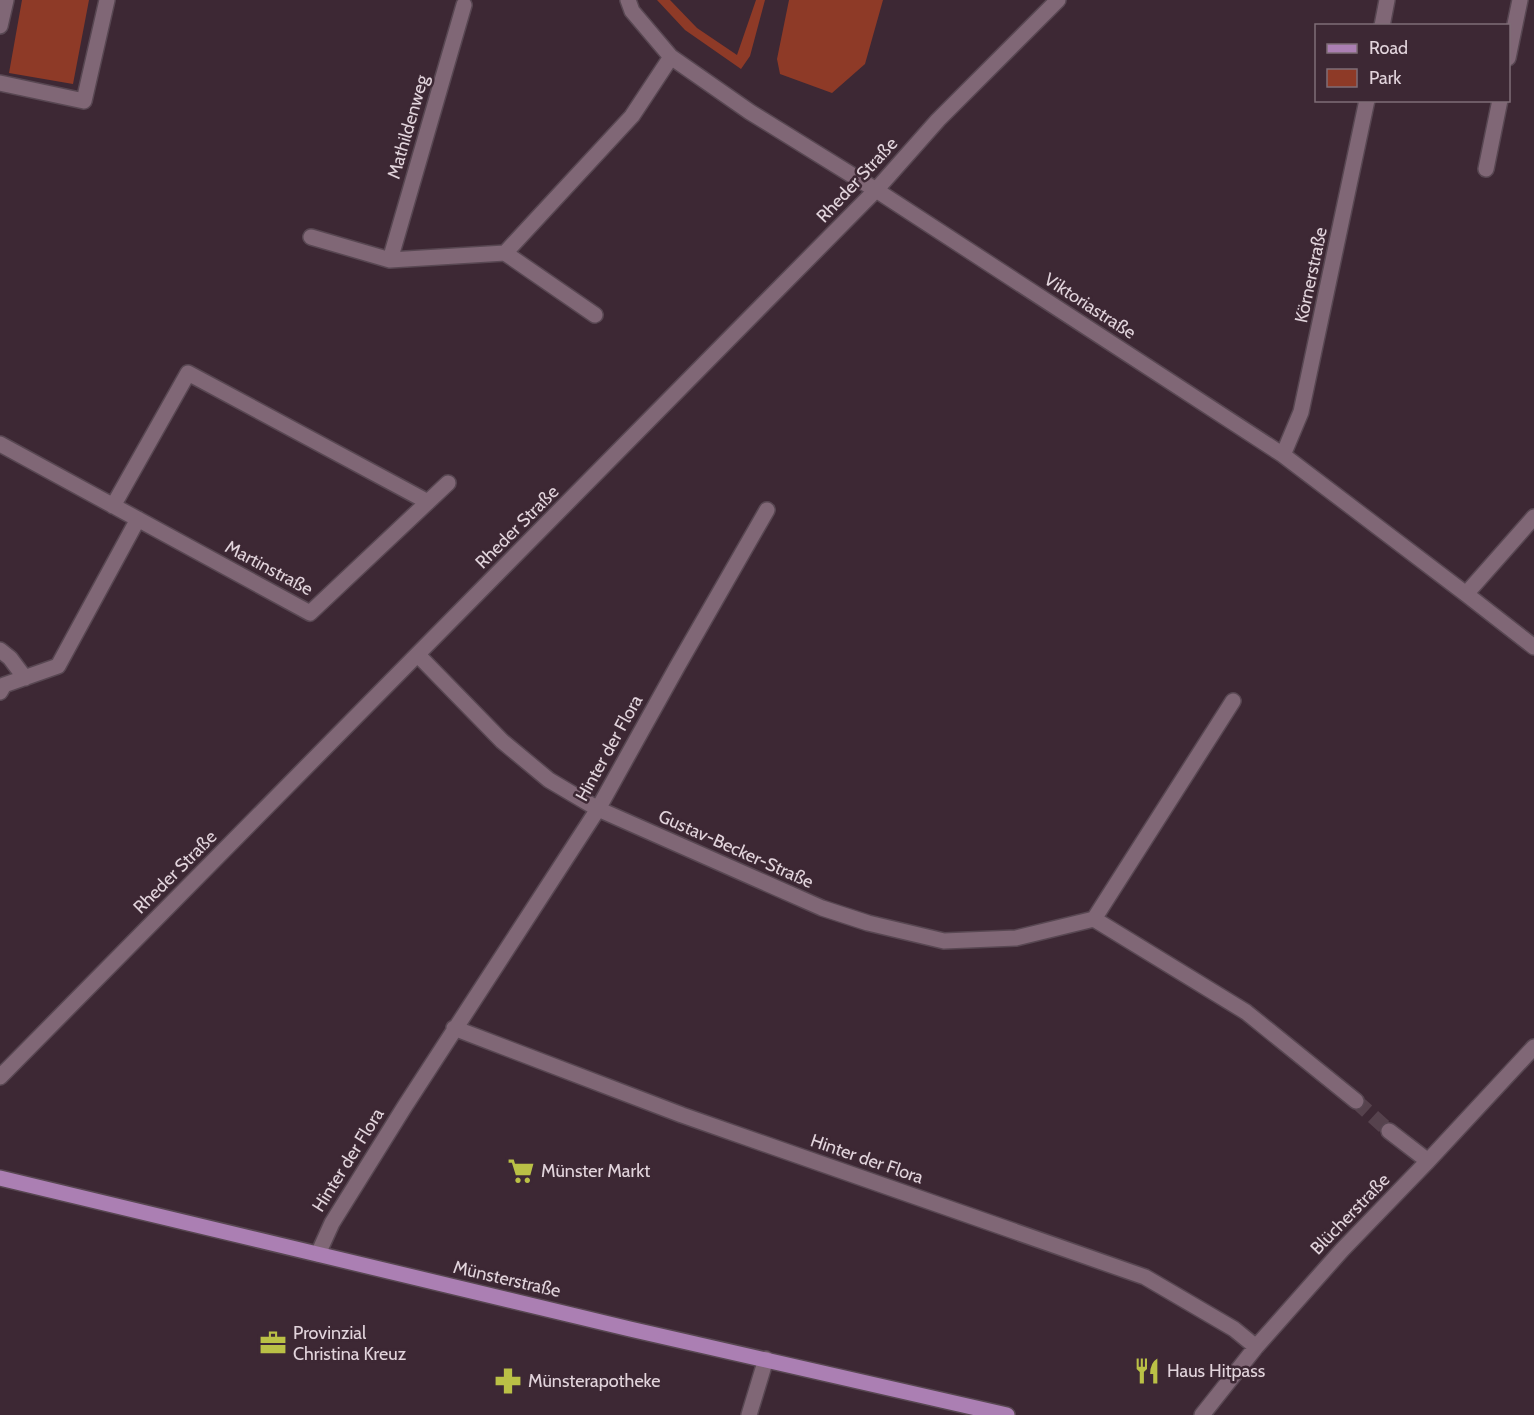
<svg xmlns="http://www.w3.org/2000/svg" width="1534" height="1415" viewBox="0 0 1534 1415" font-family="Cabin,sans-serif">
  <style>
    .green { fill: #8e3a27 }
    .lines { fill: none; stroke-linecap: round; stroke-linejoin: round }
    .minor-tunnel { stroke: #56424d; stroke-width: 15; stroke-dasharray: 15 8; stroke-linecap: butt }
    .minor-casing { stroke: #584752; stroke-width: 18 }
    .major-casing { stroke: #584752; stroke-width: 18 }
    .minor { stroke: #806776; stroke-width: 15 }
    .major { stroke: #ab7fb3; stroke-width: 15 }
    .labels { text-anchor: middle; stroke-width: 5; stroke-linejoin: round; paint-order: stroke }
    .street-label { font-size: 18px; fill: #e2d4dc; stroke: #3d2834 }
    .poi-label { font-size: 18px; fill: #e2d4dc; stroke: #3d2834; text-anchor: start }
  </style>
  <rect width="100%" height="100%" fill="#3d2834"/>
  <path class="green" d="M 22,0 L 89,0 L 73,84 L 9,73 Z
    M 657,0 L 670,0 L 697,28 L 737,55 L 756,0 L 765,0 L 750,56 L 741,69 L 685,30 Z
    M 789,0 L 883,0 L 865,64 L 832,93 L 780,74 L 777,59 Z"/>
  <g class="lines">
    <path class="minor-tunnel" d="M 1356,1101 L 1389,1131"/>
    <g class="minor-casing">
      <path id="minor" d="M 628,0 L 632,11 L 671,57 L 750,112 L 876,190 L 1283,455 L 1466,594 L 1534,647
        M 0,26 L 6,0
        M 1382,26 L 1387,0
        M 1508,58 L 1520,0
        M 0,83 L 84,101 L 107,0
        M 1486,169 L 1500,100
        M 311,237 L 390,260 L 505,253 L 595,315
        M 505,253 L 632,116 L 671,57
        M 390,260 L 464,5
        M 0,444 L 310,613 L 448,483
        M 1283,455 L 1301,412 L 1367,100
        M 113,506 L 188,373 L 428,502
        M 1466,594 L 1534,517
        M 0,650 L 10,658 L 25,678
        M 418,655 L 502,741 L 549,780 L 598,809 L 822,908 L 868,923 L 944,941 L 1016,938 L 1094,919 L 1246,1012 L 1356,1101
        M 0,692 L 4,685 L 58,666 L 138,519
        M 1094,919 L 1233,701
        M 454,1028 L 682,1115 L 1145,1277 L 1234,1329 L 1256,1347
        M 0,1077 L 876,190 L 938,120 L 1058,0
        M 1389,1131 L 1428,1161
        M 318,1254 L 332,1223 L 405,1106 L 598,809 L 677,667 L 767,510
        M 749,1415 L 766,1359
        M 1202,1415 L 1256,1347 L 1342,1250 L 1428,1161 L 1534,1047"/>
    </g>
    <g class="major-casing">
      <path id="major" d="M 0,1178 L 630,1329 L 1007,1415"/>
    </g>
    <use href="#minor" class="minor"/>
    <use href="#major" class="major"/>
  </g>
  <defs>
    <g id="supermarket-bare" transform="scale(2.07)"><path d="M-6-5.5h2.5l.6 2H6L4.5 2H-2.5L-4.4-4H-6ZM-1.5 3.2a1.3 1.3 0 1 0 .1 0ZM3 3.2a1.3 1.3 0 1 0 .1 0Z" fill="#bac046" stroke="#3d2834" stroke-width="2.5" paint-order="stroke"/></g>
    <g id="office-bare" transform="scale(2.07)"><path d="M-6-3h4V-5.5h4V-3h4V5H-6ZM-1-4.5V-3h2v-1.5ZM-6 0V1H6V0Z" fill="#bac046" stroke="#3d2834" stroke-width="2.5" paint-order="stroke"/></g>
    <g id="restaurant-bare" transform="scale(2.07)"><path d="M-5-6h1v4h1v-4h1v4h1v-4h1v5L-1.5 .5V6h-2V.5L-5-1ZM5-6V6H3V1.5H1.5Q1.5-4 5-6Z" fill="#bac046" stroke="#3d2834" stroke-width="2.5" paint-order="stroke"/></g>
    <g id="pharmacy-bare" transform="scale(2.07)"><path d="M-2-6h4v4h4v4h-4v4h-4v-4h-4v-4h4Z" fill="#bac046" stroke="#3d2834" stroke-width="2.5" paint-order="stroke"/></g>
  </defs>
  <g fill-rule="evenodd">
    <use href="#supermarket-bare" x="521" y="1171"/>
    <use href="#office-bare" x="273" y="1343"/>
    <use href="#restaurant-bare" x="1147" y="1371"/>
    <use href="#pharmacy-bare" x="508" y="1381"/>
  </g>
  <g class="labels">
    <g class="street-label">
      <text transform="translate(408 127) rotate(-74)" y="6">Mathildenweg</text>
      <text transform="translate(857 180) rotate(-47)" y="6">Rheder Straße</text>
      <text transform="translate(1311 275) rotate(-78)" y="6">Körnerstraße</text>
      <text transform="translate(1090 306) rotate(33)" y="6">Viktoriastraße</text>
      <text transform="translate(517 527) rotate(-45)" y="6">Rheder Straße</text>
      <text transform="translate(269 568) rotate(28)" y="6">Martinstraße</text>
      <text transform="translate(609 748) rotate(-61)" y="6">Hinter der Flora</text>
      <text transform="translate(736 849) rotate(24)" y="6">Gustav-Becker-Straße</text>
      <text transform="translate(175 872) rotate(-45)" y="6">Rheder Straße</text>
      <text transform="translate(867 1159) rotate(19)" y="6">Hinter der Flora</text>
      <text transform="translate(348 1160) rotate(-58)" y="6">Hinter der Flora</text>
      <text transform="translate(1350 1214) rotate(-46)" y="6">Blücherstraße</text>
      <text transform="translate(507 1279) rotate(13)" y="6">Münsterstraße</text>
    </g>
    <g class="poi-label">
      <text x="541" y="1177">Münster Markt</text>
      <text x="293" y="1339">Provinzial<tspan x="293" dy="21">Christina Kreuz</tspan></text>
      <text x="1167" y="1377">Haus Hitpass</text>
      <text x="528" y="1387">Münsterapotheke</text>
    </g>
  </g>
  <rect x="1315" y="24" width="195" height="78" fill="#3d2834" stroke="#7f6d77" stroke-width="1.5"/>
  <rect x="1327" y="44" width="30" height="9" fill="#ab7fb3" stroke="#7f6d77" stroke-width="1.5"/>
  <text x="1369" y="54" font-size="18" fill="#e2d4dc">Road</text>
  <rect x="1327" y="69" width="30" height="18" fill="#8e3a27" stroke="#7f6d77" stroke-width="1.5"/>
  <text x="1369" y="84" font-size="18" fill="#e2d4dc">Park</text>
</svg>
